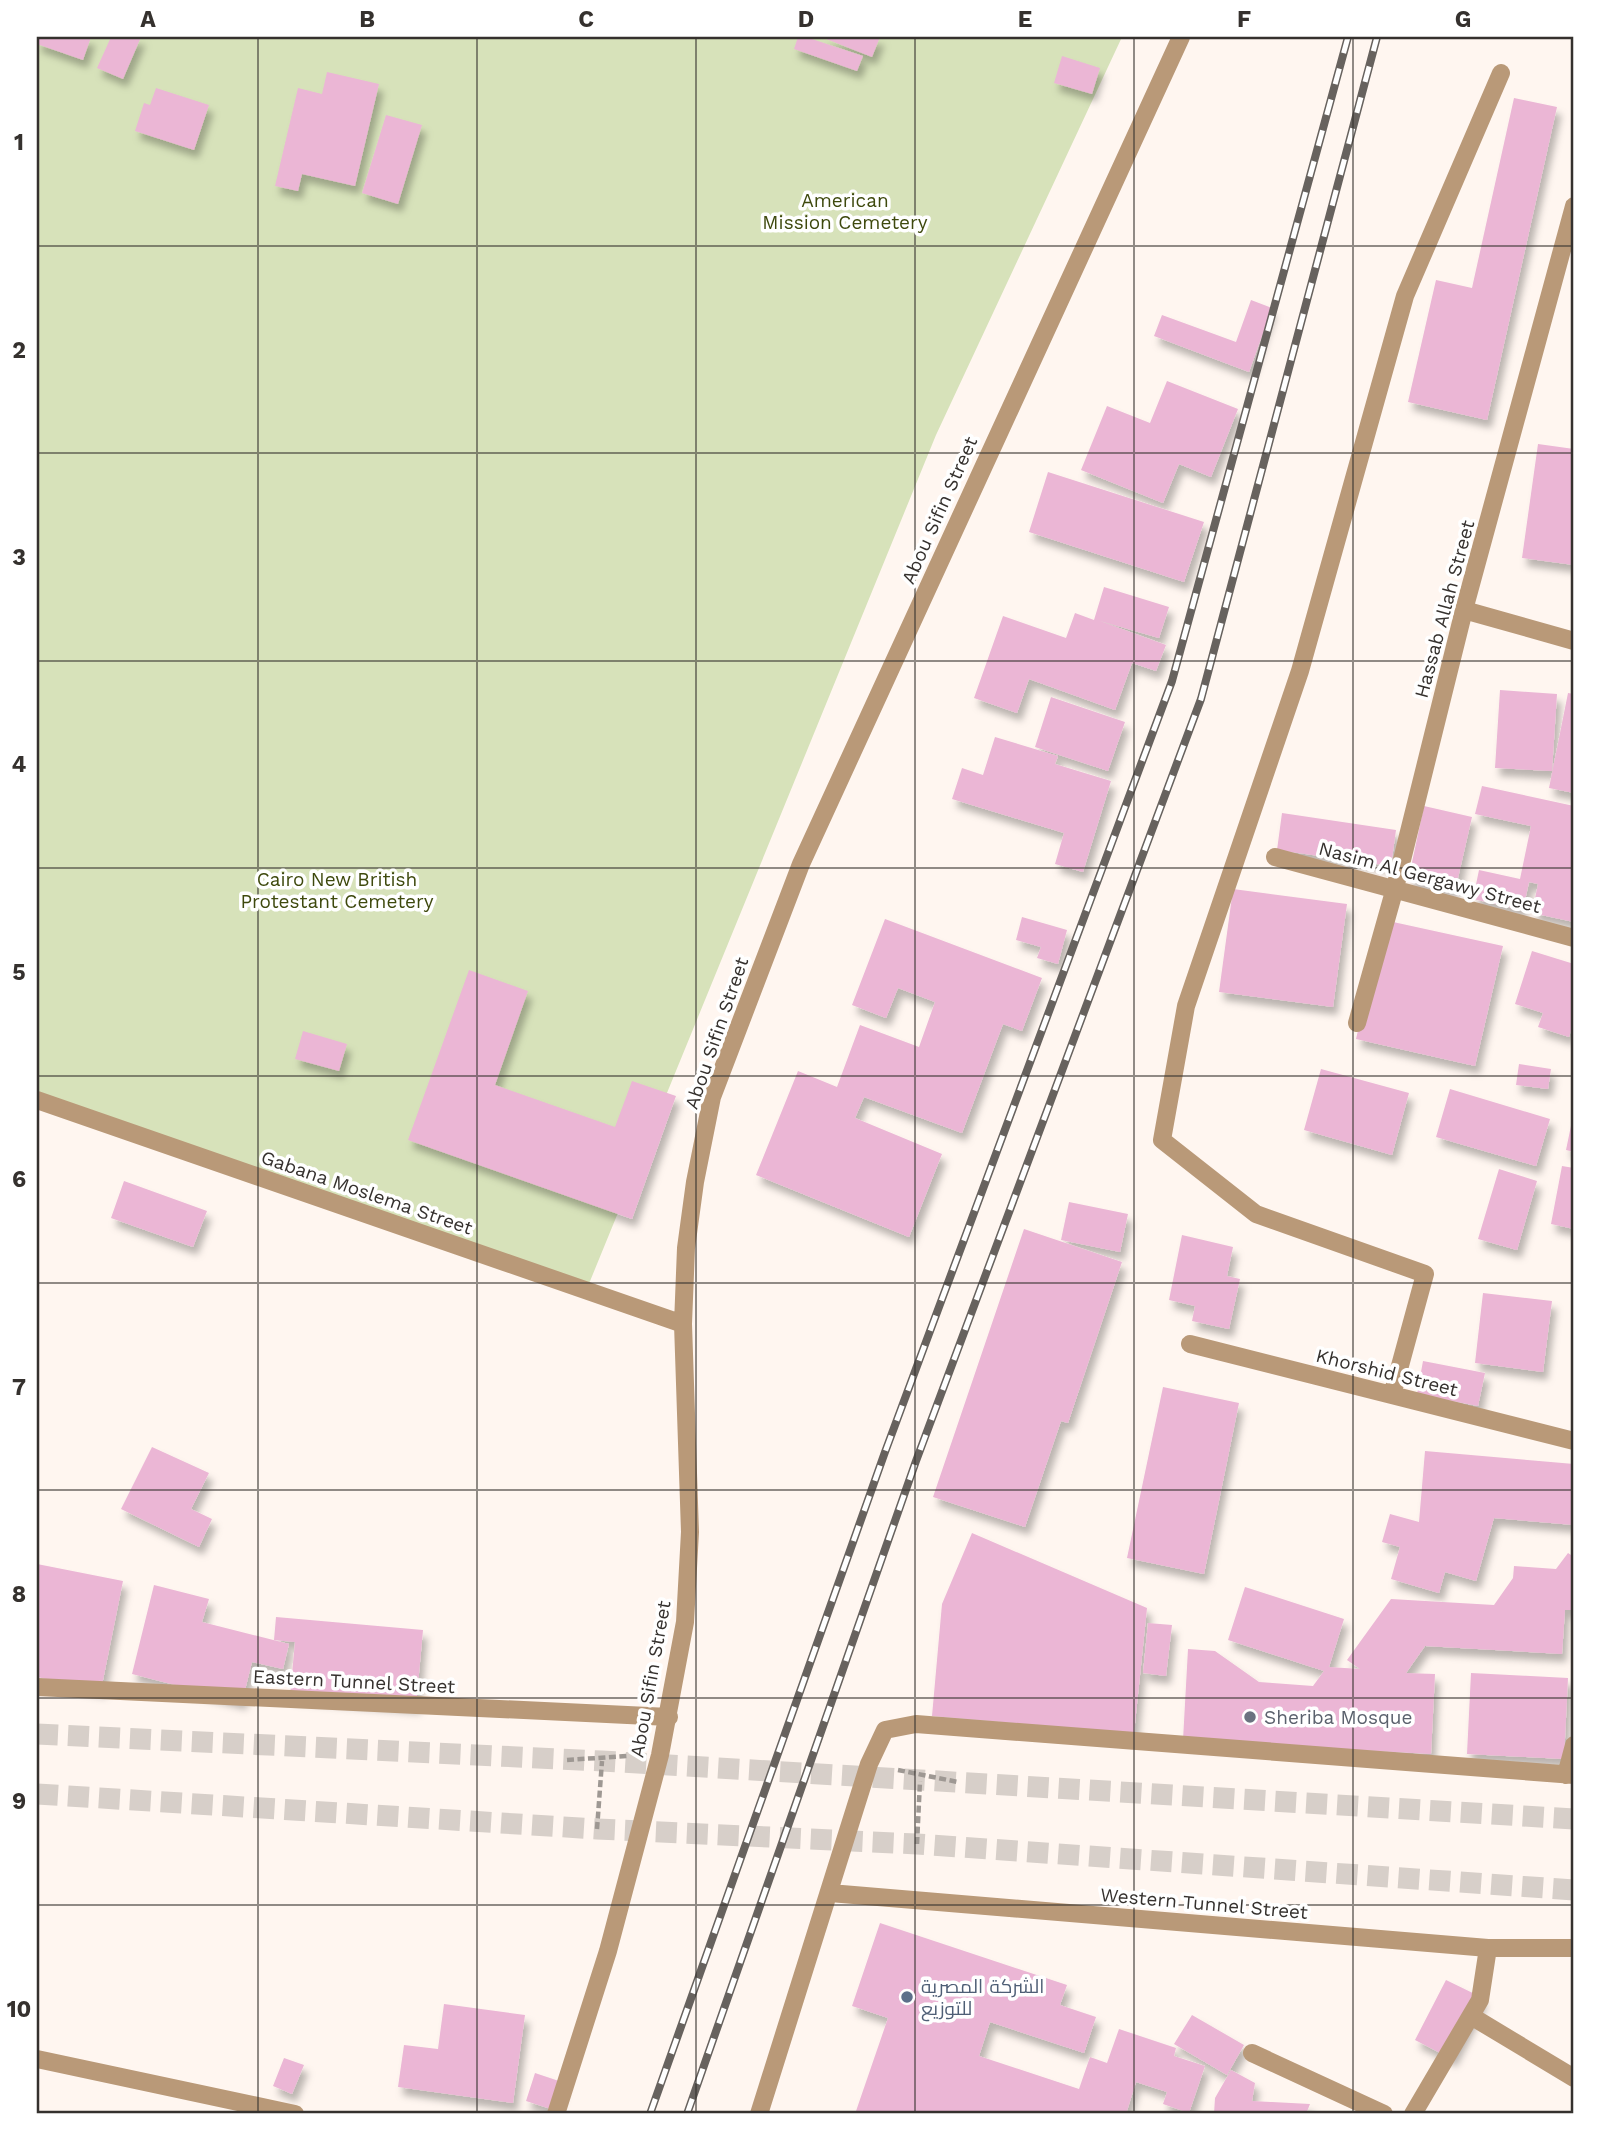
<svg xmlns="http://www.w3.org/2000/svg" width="1611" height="2151" viewBox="0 0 1611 2151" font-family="'Work Sans',Cairo,sans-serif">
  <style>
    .green { fill: #d7e2ba }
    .building { fill: #ebb6d5; filter: url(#shadow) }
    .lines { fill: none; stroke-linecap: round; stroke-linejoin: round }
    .highway-tunnel { stroke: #d7cfc9; stroke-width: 21; stroke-dasharray: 21 10; stroke-linecap: butt }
    .path { stroke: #9e9893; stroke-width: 4.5; stroke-dasharray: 7 3.5; stroke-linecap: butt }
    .minor { stroke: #b99978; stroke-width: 18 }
    .rail-casing { stroke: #67625e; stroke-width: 8 }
    .rail { stroke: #fff; stroke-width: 5; stroke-dasharray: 16; stroke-linecap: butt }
    .grid { fill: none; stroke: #35312e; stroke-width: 2; stroke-opacity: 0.55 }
    .worship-dot { fill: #6b7280; stroke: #fff; stroke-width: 2.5 }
    .service-dot { fill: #5c6f8a; stroke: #fff; stroke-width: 2.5 }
    .labels { text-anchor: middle; stroke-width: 7; stroke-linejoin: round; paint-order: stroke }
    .park-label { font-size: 19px; fill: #3e490d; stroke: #fff }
    .street-label { font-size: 19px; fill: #35312e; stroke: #fff }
    .worship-label { font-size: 19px; fill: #5b616d; stroke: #fff; text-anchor: start }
    .service-label { font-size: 19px; fill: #4e5e75; stroke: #fff; text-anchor: start }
    .neatline { fill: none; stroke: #35312e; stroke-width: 2.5 }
    .grid-label { font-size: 23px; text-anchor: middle; font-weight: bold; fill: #35312e }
  </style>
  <defs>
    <filter id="shadow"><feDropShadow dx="4.5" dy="8" stdDeviation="3.5" flood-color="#0004"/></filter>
  </defs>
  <rect width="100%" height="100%" fill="#fff6f0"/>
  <path class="green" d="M 37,37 L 1122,37 L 936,435 L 586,1291 L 37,1100 Z"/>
  <path class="building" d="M 37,37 L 91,37 L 83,60 L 37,44 Z
    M 111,37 L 141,37 L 123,79 L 97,68 Z
    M 798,37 L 806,37 L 863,56 L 857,71 L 794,49 Z
    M 821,37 L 880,37 L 872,57 Z
    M 1062,56 L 1100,68 L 1092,94 L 1054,83 Z
    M 327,72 L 379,84 L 355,186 L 302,174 L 298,191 L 275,186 L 298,88 L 322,94 Z
    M 156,88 L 209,105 L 194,150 L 135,131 L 144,103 L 150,105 Z
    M 1514,98 L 1557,107 L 1487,420 L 1408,402 L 1436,280 L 1472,288 Z
    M 386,115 L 422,125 L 398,204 L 362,193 Z
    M 1251,300 L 1272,308 L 1249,372 L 1154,336 L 1162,315 L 1236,342 Z
    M 1167,381 L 1238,409 L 1211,477 L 1179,464 L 1163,503 L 1081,470 L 1107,406 L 1150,423 Z
    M 1538,444 L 1574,449 L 1574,565 L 1522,558 Z
    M 1048,472 L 1204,522 L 1184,582 L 1029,532 Z
    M 1104,587 L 1169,607 L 1159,638 L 1100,621 L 1166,645 L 1156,671 L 1132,663 L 1115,710 L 1029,679 L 1017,713 L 974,698 L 1003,616 L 1066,638 L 1075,613 L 1094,620 Z
    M 1500,690 L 1557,694 L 1552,771 L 1495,768 Z
    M 1568,693 L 1574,694 L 1574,793 L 1549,788 Z
    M 1051,697 L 1125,722 L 1108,771 L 1035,747 Z
    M 995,737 L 1058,756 L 1055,764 L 1111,781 L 1083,872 L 1055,864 L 1064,833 L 952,799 L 962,768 L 983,775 Z
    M 1482,786 L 1574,806 L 1574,922 L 1532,913 L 1538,884 L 1529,882 L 1523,910 L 1473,899 L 1479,870 L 1520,879 L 1531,826 L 1475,814 Z
    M 1424,806 L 1472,817 L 1455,891 L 1408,881 Z
    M 1282,813 L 1396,830 L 1391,866 L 1277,850 Z
    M 1233,889 L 1347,904 L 1333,1007 L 1219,992 Z
    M 1022,917 L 1067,930 L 1058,964 L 1037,958 L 1041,947 L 1016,940 Z
    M 885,919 L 1042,978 L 1022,1031 L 1003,1024 L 962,1133 L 864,1097 L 855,1118 L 942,1154 L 909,1237 L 756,1175 L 798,1071 L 837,1087 L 860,1025 L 919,1047 L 935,1002 L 898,988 L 886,1018 L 852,1005 Z
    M 1384,920 L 1503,946 L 1475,1066 L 1356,1039 Z
    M 1532,951 L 1574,964 L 1574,1020 L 1569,1037 L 1538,1027 L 1543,1013 L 1515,1004 Z
    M 469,970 L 528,991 L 495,1085 L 615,1127 L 632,1081 L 676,1096 L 632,1219 L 408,1140 Z
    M 303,1031 L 347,1044 L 339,1071 L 295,1059 Z
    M 1519,1064 L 1551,1069 L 1548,1089 L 1516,1085 Z
    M 1321,1069 L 1409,1093 L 1392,1155 L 1304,1130 Z
    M 1450,1089 L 1550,1119 L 1536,1166 L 1436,1137 Z
    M 1573,1116 L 1574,1116 L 1574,1152 L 1566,1150 Z
    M 1562,1166 L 1574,1168 L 1574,1229 L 1551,1224 Z
    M 1499,1169 L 1537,1181 L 1517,1250 L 1478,1239 Z
    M 124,1181 L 207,1211 L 193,1247 L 111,1218 Z
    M 1069,1202 L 1128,1214 L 1120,1252 L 1061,1240 Z
    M 1024,1229 L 1122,1262 L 1068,1423 L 1061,1421 L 1025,1527 L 933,1497 Z
    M 1182,1235 L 1233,1247 L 1227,1276 L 1240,1279 L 1229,1329 L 1192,1321 L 1195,1306 L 1169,1300 Z
    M 1483,1293 L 1552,1301 L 1543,1372 L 1475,1363 Z
    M 1423,1361 L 1485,1373 L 1478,1406 L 1417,1394 Z
    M 1163,1387 L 1239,1403 L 1204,1574 L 1127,1558 Z
    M 152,1447 L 209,1473 L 191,1509 L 212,1519 L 199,1547 L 121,1509 Z
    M 1425,1451 L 1574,1464 L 1574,1525 L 1494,1518 L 1476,1581 L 1445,1572 L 1439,1593 L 1391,1579 L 1400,1547 L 1382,1542 L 1390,1514 L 1419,1522 Z
    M 972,1533 L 1147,1608 L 1134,1733 L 932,1716 L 942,1604 Z
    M 1568,1553 L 1574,1557 L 1574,1610 L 1565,1610 L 1562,1654 L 1425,1646 L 1406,1673 L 1435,1674 L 1431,1754 L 1183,1740 L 1188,1649 L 1215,1651 L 1259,1682 L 1313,1686 L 1324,1671 L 1228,1640 L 1245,1587 L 1344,1619 L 1329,1667 L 1360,1669 L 1347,1660 L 1391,1599 L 1494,1605 L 1513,1578 L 1514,1566 L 1556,1569 Z
    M 37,1564 L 123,1581 L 101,1690 L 37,1677 Z
    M 154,1585 L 209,1599 L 202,1622 L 289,1644 L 283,1669 L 252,1662 L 242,1702 L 132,1674 Z
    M 276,1617 L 423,1630 L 416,1706 L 290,1695 L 295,1642 L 274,1640 Z
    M 1148,1623 L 1172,1625 L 1166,1676 L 1143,1673 Z
    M 1471,1673 L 1568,1678 L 1564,1759 L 1467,1754 Z
    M 880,1923 L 1067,1985 L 1060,2005 L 1096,2017 L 1084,2053 L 990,2022 L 979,2056 L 1079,2089 L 1090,2057 L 1107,2063 L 1119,2029 L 1176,2048 L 1174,2056 L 1205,2066 L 1189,2113 L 1163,2104 L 1167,2092 L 1136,2082 L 1126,2114 L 855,2114 L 888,2018 L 852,2006 Z
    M 1446,1980 L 1483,1998 L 1452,2059 L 1415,2040 Z
    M 444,2004 L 525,2015 L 513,2103 L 398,2087 L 404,2045 L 438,2049 Z
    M 1192,2015 L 1244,2045 L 1227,2075 L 1174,2044 Z
    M 284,2058 L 304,2065 L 292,2094 L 273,2086 Z
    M 1231,2070 L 1255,2083 L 1252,2101 L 1310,2104 L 1306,2114 L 1214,2114 L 1215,2098 Z
    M 535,2073 L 562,2082 L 554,2110 L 526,2101 Z"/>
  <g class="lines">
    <path class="highway-tunnel" d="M 37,1734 L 602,1761 L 1574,1819
      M 37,1794 L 597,1829 L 917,1844 L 1574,1890"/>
    <path class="path" d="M 567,1760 L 627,1756
      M 898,1770 L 958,1782
      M 597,1829 L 602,1761
      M 917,1844 L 920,1781"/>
    <path class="minor" d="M 1464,610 L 1574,641
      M 1275,857 L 1574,938
      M 1357,1023 L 1395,888 L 1464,610 L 1574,206
      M 37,1100 L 683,1324
      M 1190,1344 L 1574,1441
      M 1392,1395 L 1425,1274 L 1256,1214 L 1162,1140 L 1186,1006 L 1300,671 L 1405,296 L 1501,73
      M 37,1687 L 669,1717
      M 1566,1775 L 1574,1745
      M 830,1893 L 1488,1948 L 1574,1948
      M 1471,2016 L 1574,2078
      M 1252,2053 L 1384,2114
      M 37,2059 L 295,2114
      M 556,2114 L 608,1951 L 660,1755 L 685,1622 L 690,1532 L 683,1324 L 686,1248 L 695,1182 L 712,1097 L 801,864 L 1181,37
      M 759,2114 L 869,1764 L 885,1730 L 916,1724 L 1574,1775
      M 1413,2114 L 1480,2000 L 1488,1948"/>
    <g class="rail-casing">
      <path id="rail" d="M 650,2114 L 885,1452 L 1172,681 L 1348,37
        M 687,2114 L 916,1461 L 1201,699 L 1377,37"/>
    </g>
    <use href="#rail" class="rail"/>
  </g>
  <path class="grid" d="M 258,37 L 258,2114M 477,37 L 477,2114M 696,37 L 696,2114M 915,37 L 915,2114M 1134,37 L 1134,2114M 1353,37 L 1353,2114M 37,246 L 1574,246M 37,453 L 1574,453M 37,661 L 1574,661M 37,868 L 1574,868M 37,1076 L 1574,1076M 37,1283 L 1574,1283M 37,1490 L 1574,1490M 37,1698 L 1574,1698M 37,1905 L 1574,1905"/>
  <circle class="worship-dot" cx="1250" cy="1717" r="7"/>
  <circle class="service-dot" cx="907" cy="1997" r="7"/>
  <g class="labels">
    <g class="park-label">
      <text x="845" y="207">American<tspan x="845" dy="22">Mission Cemetery</tspan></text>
      <text x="337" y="886">Cairo New British<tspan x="337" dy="22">Protestant Cemetery</tspan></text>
    </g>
    <g class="street-label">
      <text transform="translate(939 510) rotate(-66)" y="7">Abou Sifin Street</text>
      <text transform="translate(1444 609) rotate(-75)" y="7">Hassab Allah Street</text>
      <text transform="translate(1430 877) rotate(15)" y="7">Nasim Al Gergawy Street</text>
      <text transform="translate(716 1033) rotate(-71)" y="7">Abou Sifin Street</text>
      <text transform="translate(367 1192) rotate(19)" y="7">Gabana Moslema Street</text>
      <text transform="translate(1387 1372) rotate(14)" y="7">Khorshid Street</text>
      <text transform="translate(650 1679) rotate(-80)" y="7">Abou Sifin Street</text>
      <text transform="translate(354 1681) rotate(3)" y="7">Eastern Tunnel Street</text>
      <text transform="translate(1204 1903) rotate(5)" y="7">Western Tunnel Street</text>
    </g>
    <g class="worship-label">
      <text x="1264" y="1724">Sheriba Mosque</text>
    </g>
    <g class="service-label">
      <text x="921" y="1993">الشركة المصرية<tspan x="921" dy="22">للتوزيع</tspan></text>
    </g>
  </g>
  <rect width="1611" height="2151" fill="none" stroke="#ffffff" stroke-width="77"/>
  <rect x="38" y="38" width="1534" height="2074" class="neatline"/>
  <g class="grid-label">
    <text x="148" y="27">A</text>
    <text x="367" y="27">B</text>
    <text x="586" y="27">C</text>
    <text x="806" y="27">D</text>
    <text x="1025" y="27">E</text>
    <text x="1244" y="27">F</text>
    <text x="1463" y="27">G</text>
    <text x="19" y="150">1</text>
    <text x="19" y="358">2</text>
    <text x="19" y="565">3</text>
    <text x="19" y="772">4</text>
    <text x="19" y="980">5</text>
    <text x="19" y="1187">6</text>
    <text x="19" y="1395">7</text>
    <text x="19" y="1602">8</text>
    <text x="19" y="1809">9</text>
    <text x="19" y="2017">10</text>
  </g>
</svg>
